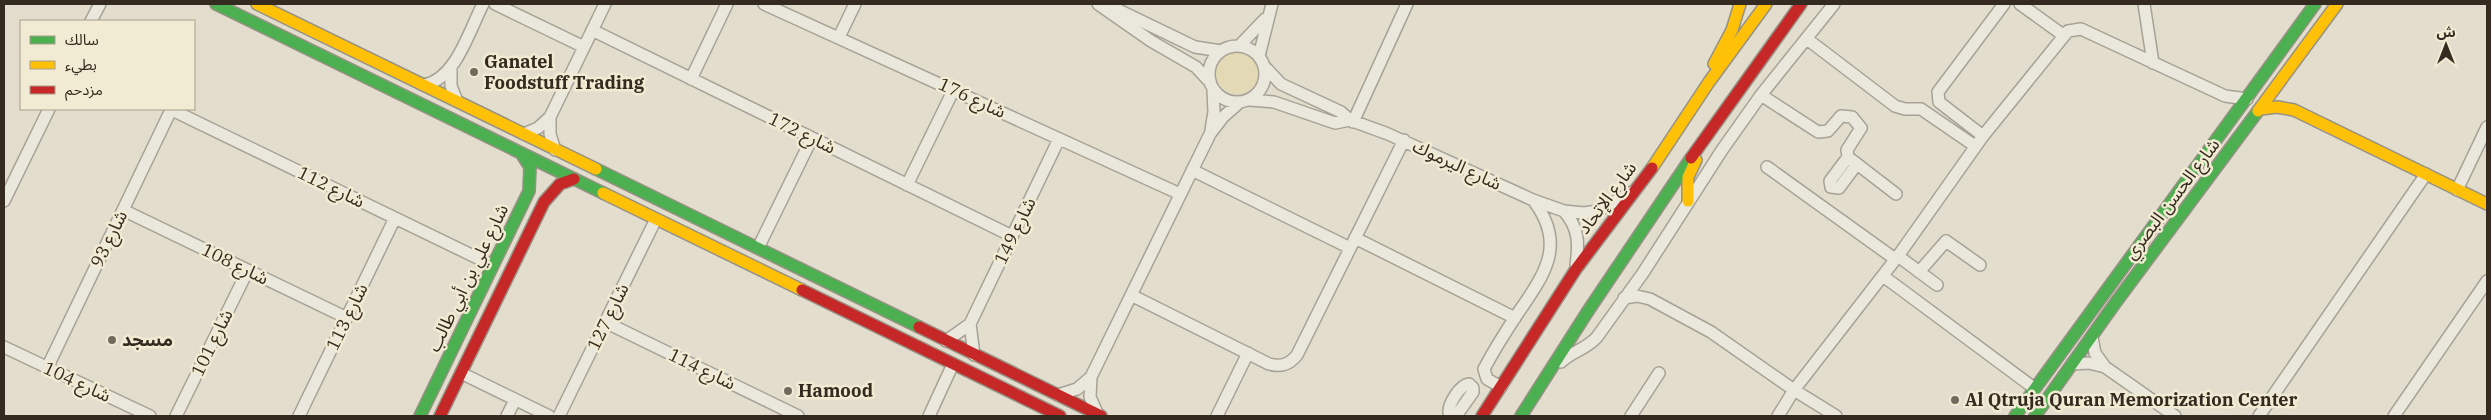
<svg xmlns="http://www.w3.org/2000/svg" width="2491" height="420" viewBox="0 0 2491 420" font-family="'IBM Plex Serif','Noto Sans Arabic',serif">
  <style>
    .sand { fill: #e3dab5 }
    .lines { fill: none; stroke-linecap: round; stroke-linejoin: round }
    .street-casing { stroke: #a7a296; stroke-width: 14 }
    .fast-casing { stroke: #979185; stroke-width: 14 }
    .slow-casing { stroke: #979185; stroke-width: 14 }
    .jam-casing { stroke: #979185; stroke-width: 14 }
    .street { stroke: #eae7dd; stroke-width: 11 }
    .fast { stroke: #4caf50; stroke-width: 11 }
    .slow { stroke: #ffc107; stroke-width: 11 }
    .jam { stroke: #c62828; stroke-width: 11 }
    .poi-dot { fill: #71695c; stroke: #f2ebd3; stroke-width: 2 }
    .labels { text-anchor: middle; stroke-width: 5; stroke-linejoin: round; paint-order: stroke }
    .poi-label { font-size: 18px; font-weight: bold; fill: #342a1f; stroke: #f2ebd3; text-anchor: start }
    .street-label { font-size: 18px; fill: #342a1f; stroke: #f2ebd3 }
  </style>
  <rect width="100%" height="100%" fill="#e2ddcc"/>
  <path class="sand" d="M1215 72a22 22 0 1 1 44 0a22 22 0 1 1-44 0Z"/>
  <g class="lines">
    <g class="street-casing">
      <path id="street" d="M 495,4 L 584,47
        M 764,4 L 1180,194
        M 1098,4 L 1151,41 L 1196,67 L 1209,81
        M 2020,4 L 2063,35
        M 2144,4 L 2153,63
        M 1110,6 L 1195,47 L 1221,51
        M 91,21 L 100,4
        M 592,30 L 1012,236
        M 839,37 L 855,4
        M 1807,39 L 1895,106 L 1905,109 L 1921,109 L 1975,146
        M1209 74a28 28 0 1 1 56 0a28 28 0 1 1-56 0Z
        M 1239,46 L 1265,19
        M 1259,56 L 1272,4
        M 1264,66 L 1281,84 L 1341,112 L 1350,120 L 1388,134 L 1533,200 L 1564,211 L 1584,213 L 1598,211 L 1632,192
        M 451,70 L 451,86 L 457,101
        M 691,79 L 727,4
        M 424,85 C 456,79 469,31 483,4
        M 1761,95 L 1818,132 L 1828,131 L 1841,116 L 1852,117 L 1861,128 L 1847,150 L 1848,157 L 1896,194
        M 1249,100 L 1274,102 L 1335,123 L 1350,120
        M 170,109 L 492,265
        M 550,117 L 550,134 L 555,150
        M 1353,122 L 1407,4
        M 1211,130 L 1214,112 L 1213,89
        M 524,134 L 538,128 L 550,117 L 605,4
        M 1983,136 L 1939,102 L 1938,92 L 2004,4
        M 1848,157 L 1830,181 L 1831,187 L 1839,188 L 1857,164
        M 1767,167 L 1895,259
        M 1192,170 L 1350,248
        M 907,185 L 954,89
        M 2457,190 L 2487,127
        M 4,201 L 49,109
        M 123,210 L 347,318
        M 1564,211 C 1579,228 1579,244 1576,265
        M 1355,238 L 1515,318
        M 758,248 L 812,138
        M 1898,256 L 1937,285
        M 1919,272 L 1946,241 L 1980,265
        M 1883,276 L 2034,388
        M 1131,295 L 1269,364 C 1281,367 1289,365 1297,355 L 1404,140
        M 1624,298 L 1637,296 L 1650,299 L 1711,332 L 1794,390 L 1836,416
        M 605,322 L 798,416
        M 970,324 L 974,355
        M 2092,337 L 2095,353 L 2105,367 L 2175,416
        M 946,341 L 970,324 L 1059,139
        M 4,347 L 150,416
        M 1561,362 C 1572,351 1587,349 1597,337 L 1643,273 L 1722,150 L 1761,95 L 1834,4
        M 2072,364 L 2089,363 L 2105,367
        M 47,368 L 171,110
        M 461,373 L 549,416
        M 1091,377 L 1090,397 L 1098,415
        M 1501,387 L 1487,379 L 1484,369 C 1494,350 1506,331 1518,313 C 1545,274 1567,244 1533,200
        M 1058,395 L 1077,389 L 1091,377 L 1210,134 L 1223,117 L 1240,102
        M 176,416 L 248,270
        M 299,416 L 395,218
        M 507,416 L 515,400
        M 559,416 L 656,219
        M 929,416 L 953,364
        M 1217,416 L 1248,353
        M 1453,416 L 1449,413 C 1448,404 1460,385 1469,384 L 1473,388 L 1473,392 L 1456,416
        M 1631,416 L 1659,373
        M 1778,416 L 1794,390 L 1898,256 L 1983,136 L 2068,31 L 2081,29 L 2225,96 L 2247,99
        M 2259,416 L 2426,174
        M 2394,416 L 2487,281"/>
    </g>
    <g class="fast-casing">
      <path id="fast" d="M 216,4 L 603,193
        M 596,169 L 919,327
        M 420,416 L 529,191 L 530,167 L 521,153
        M 1521,416 L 1588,311 L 1691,158
        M 2015,416 L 2315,4
        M 2035,416 L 2116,302 L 2258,111"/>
    </g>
    <g class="slow-casing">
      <path id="slow" d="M 257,4 L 596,169
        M 1714,64 L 1732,30 L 1740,4
        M 2261,109 L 2277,107 L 2294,110 L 2487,204
        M 2258,111 L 2337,4
        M 1652,168 L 1709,82 L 1766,4
        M 603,193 L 802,290
        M 1688,201 L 1688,177 L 1696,160"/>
    </g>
    <g class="jam-casing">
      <path id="jam" d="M 1691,158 L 1801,4
        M 802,290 L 1060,416
        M 919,327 L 1101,416
        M 440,416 L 544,202 L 560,184 L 574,179
        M 1482,416 L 1576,269 L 1652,168"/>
    </g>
    <use href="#street" class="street"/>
    <use href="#fast" class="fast"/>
    <use href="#slow" class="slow"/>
    <use href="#jam" class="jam"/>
  </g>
  <g class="poi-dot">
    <circle cx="474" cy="72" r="5"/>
    <circle cx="112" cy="340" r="5"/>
    <circle cx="788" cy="391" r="5"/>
    <circle cx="1955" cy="400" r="5"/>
  </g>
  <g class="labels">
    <g class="poi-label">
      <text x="484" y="68">Ganatel<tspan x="484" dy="21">Foodstuff Trading</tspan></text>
      <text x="122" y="346">مسجد</text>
      <text x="798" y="397">Hamood</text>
      <text x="1965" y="406">Al Qtruja Quran Memorization Center</text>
    </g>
    <g class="street-label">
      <text transform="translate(972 98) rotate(25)" y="6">شارع 176</text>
      <text transform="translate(802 133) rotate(26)" y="6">شارع 172</text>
      <text transform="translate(1457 165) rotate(25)" y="6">شارع اليرموك</text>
      <text transform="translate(331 187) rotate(26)" y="6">شارع 112</text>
      <text transform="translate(1607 198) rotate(-53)" y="6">شارع الإتحاد</text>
      <text transform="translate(2172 199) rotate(-53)" y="6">شارع الحسن البصري</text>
      <text transform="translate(1015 231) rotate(-64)" y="6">شارع 149</text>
      <text transform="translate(109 239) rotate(-64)" y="6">شارع 93</text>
      <text transform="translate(235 264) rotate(26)" y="6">شارع 108</text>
      <text transform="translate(468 278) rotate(-64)" y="6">شارع علي بن أبي طالب</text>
      <text transform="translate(347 317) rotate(-64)" y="6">شارع 113</text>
      <text transform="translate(608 317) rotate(-64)" y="6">شارع 127</text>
      <text transform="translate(212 343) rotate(-64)" y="6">شارع 101</text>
      <text transform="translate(702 369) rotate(26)" y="6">شارع 114</text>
      <text transform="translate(77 382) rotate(25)" y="6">شارع 104</text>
    </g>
  </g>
  <rect width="2491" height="420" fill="none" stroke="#342a1f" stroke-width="10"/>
  <rect x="20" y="20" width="175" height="90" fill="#f2ebd3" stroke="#a69e8b"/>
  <rect x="30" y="36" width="25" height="8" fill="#4caf50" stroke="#a69e8b"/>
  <text x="65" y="45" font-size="15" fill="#342a1f">سالك</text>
  <rect x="30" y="61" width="25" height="8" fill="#ffc107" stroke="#a69e8b"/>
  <text x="65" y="70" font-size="15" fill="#342a1f">بطيء</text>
  <rect x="30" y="86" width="25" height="8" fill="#c62828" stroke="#a69e8b"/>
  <text x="65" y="95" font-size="15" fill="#342a1f">مزدحم</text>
  <g transform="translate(2446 45)" stroke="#f2ebd3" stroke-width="4" paint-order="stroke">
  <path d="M0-4L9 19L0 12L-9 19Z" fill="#342a1f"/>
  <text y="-8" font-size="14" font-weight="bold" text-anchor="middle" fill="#342a1f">ش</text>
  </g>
</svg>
